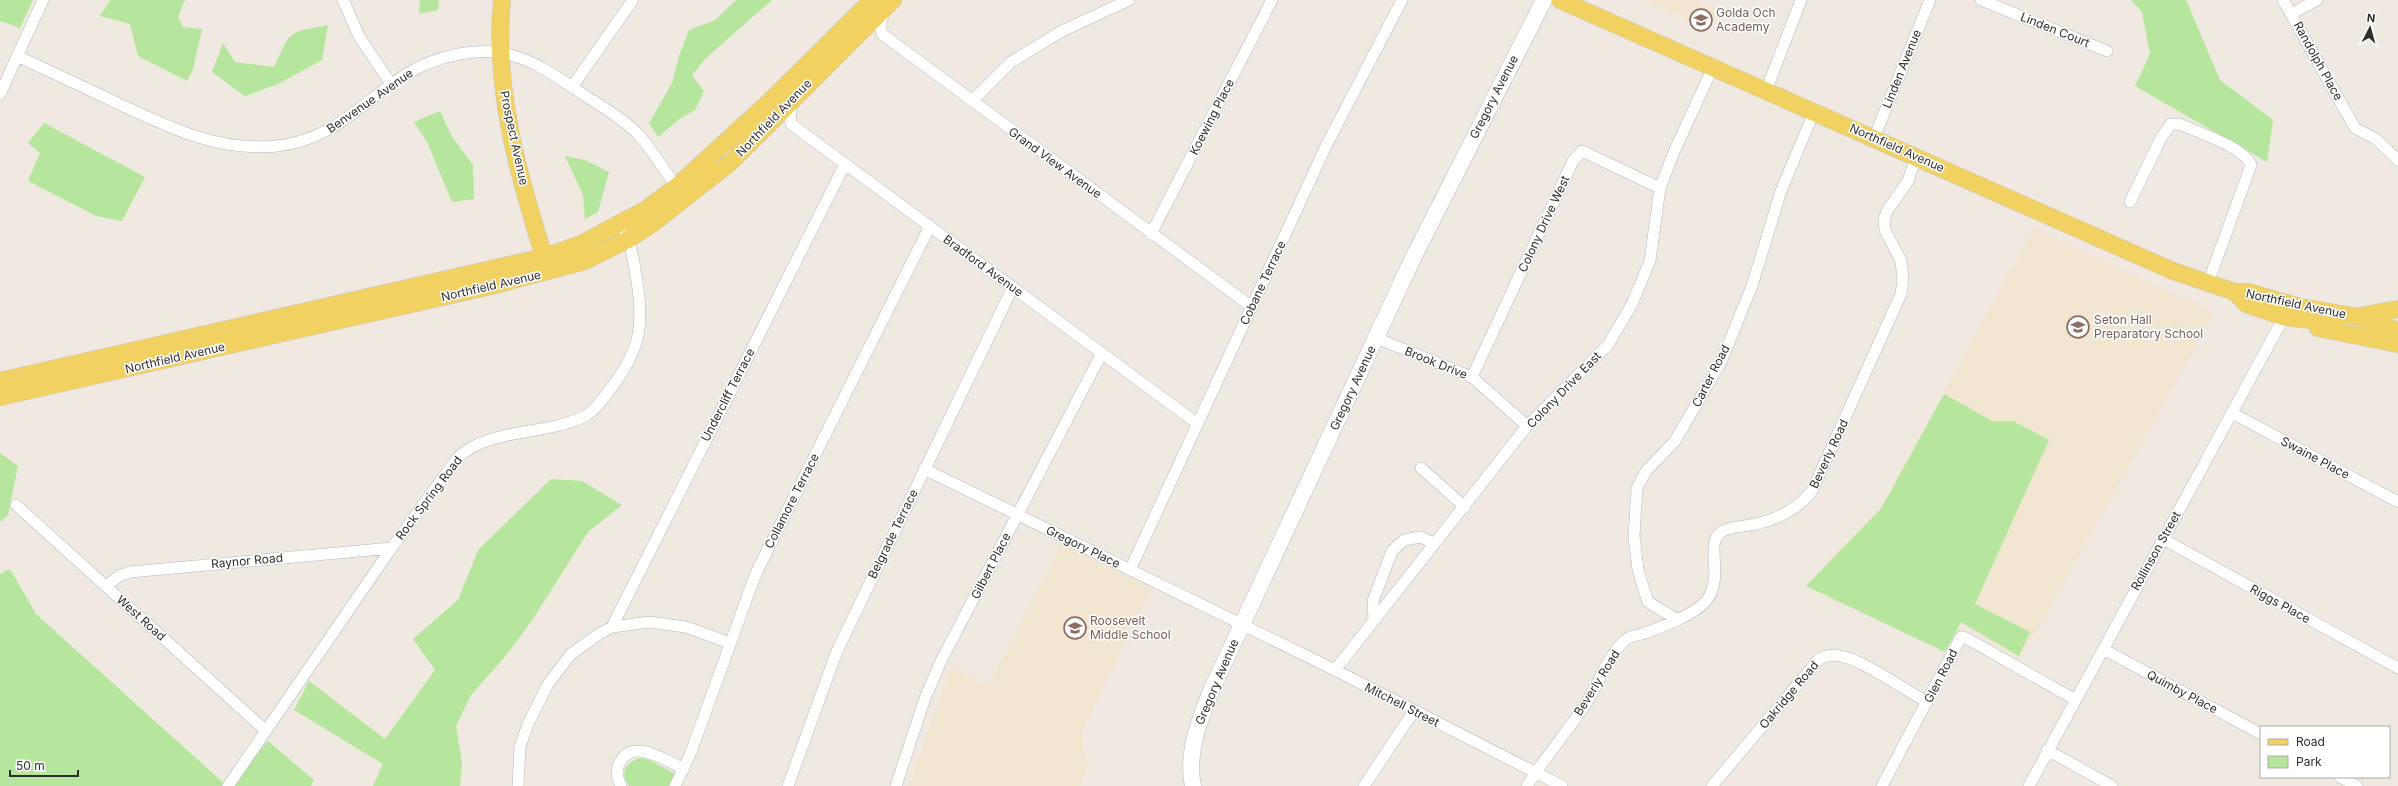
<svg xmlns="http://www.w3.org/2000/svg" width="2398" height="786" viewBox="0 0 2398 786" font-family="Inter,sans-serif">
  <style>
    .education { fill: #f0e6d1 }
    .green { fill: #b6e59e }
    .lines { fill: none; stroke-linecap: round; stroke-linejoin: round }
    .street-casing { stroke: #b4b7c1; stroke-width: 12 }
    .secondary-casing { stroke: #b4b7c1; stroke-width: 17 }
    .primary-casing { stroke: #c9c9c9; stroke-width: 18 }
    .street { stroke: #fff; stroke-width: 11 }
    .secondary { stroke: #fff; stroke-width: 16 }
    .primary { stroke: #f2d163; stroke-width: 17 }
    .labels { text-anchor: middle; stroke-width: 3; stroke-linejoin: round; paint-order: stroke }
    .education-label { font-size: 12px; fill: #785e54; stroke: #fff; text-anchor: start }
    .street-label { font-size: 12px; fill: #2e2e2e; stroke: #fff }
  </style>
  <rect width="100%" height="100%" fill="#efe9e1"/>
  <path class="education" d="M 1643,0 L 1698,0 L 1698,2 L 1718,11 L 1709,29 Z
    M 2034,228 L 2155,286 L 2215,311 L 2021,659 L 1962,626 L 1827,560 L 1880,508 Z
    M 1062,543 L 1151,589 L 1082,731 L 1081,744 L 1089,765 L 1079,786 L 908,786 L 951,667 L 989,685 Z"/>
  <path class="green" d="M 0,0 L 33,0 L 20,28 L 0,21 Z
    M 110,0 L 185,0 L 178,17 L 183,27 L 202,29 L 193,69 L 187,81 L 138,56 L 130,24 L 100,16 Z
    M 420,0 L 439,0 L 438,10 L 419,14 Z
    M 736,0 L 772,0 L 705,59 L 692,75 L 704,91 L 695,110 L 681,118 L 658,137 L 649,123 L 672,83 L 679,56 L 689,30 L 715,20 Z
    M 2131,0 L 2186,0 L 2220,80 L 2273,120 L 2267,162 L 2135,86 L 2150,54 L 2142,12 Z
    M 328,25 L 322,60 L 278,84 L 245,96 L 212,72 L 223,43 L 235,62 L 274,67 C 292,30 286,33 328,25 Z
    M 440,111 L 451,135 L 473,165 L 474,199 L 452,202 L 427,142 L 414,122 Z
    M 44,123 L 145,177 L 122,221 L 96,216 L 28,181 L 40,153 L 28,143 Z
    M 565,156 L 585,160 L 609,172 L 598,212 L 585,219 L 583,195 Z
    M 1944,394 L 1992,421 L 2013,421 L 2049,440 L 1975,604 L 2030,632 L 2019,656 L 1961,622 L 1945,652 L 1806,586 L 1881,509 Z
    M 0,453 L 18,466 L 8,515 L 0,522 Z
    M 551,479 L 582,481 L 622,505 L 588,532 L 531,622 L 504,658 L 471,695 L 456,726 L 462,763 L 460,786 L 373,786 L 383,764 L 294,710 L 309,681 L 385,739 L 435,670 L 413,639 L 458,600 L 478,550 Z
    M 10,569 L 36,614 L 227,786 L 0,786 L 0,574 Z
    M 268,741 L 314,780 L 311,786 L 231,786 Z
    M 640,758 L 649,760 L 674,773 L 675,777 L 670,786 L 629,786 C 619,773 626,762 640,758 Z"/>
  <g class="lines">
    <g class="street-casing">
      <path id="street" d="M 343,0 L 360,38 L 391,84
        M 1981,0 L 2107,51
        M 2283,0 L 2355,128 L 2376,139 L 2398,160
        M 884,11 L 880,26 L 882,34 L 1252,307
        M 2291,14 L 2317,0
        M 17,56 C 51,72 84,87 117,103 C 169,127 217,152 277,146 C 333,140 360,104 405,75 C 435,56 479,45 514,56 C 539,63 563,81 584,95 C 601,106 622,118 637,133 C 653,150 665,173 680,191
        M 572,87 L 632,1
        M 1766,91 L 1801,0
        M 0,94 L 43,0
        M 793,100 L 790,114 L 791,124 L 1198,424
        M 972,101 L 1011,62 L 1062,31 L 1129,0
        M 1874,138 L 1930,0
        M 2130,202 L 2161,138 L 2171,124 L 2180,124 C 2199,133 2244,147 2251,165 L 2208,283
        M 1151,234 L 1272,0
        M 1376,338 L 1472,377 L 1527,426
        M 1472,377 L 1573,161 L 1582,151 L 1660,188
        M 2232,413 L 2398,502
        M 1421,468 L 1465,507
        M 924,469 L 1335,670 L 1562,786
        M 16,505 L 266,731
        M 2163,539 L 2398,668
        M 1130,570 L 1327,144 L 1402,0
        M 106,586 L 119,576 L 130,572 L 392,548
        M 1374,619 L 1373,601 L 1392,551 L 1404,540 L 1420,537 L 1434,543
        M 1676,619 L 1648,602 L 1638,570 L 1634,536 L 1637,488 L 1646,471 L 1675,441 L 1721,362 L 1752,286 L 1781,191 L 1814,112
        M 612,627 L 845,164
        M 2103,649 L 2261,734
        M 1335,670 L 1527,426 L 1608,345 L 1632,304 L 1650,261 L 1660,188 L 1674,152 L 1713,67
        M 2047,750 L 2112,786
        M 2340,777 L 2357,786
        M 228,786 L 388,553 L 458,457 C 492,427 545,436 585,416 C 595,411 601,401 608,392 C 640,352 645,326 636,276 C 634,262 632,247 625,235
        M 518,786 L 520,747 L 528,724 L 548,684 L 571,654 L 599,634 L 612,627 L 649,622 L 686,627 L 730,643
        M 621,786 C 617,778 615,770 620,762 C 633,737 666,761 684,769
        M 675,786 L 691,752 L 756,573 L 930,226
        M 788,786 L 837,651 L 1013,287
        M 896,786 L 925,698 L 941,661 L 1102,353
        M 1364,786 L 1414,711
        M 1527,786 C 1545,757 1568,731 1587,702 C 1599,682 1608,656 1625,640 C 1630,636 1639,635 1645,633 C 1661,627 1696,614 1706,601 C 1725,577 1705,545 1720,533 C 1727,527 1741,527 1750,525 C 1774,521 1796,511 1812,491 L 1901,294 L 1903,280 L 1901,261 L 1885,230 L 1884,220 L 1887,211 L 1908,181 L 1916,157
        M 1712,786 L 1819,659 C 1825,656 1832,654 1840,656 C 1865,661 1903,689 1927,702
        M 1882,786 L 1961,637 L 1966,638 L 2074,699
        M 2029,786 L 2284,317"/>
    </g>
    <g class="secondary-casing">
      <path id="secondary" d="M 1193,786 C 1186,754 1199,721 1211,691 L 1413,258 L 1544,0"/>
    </g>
    <g class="primary-casing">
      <path id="primary" d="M 502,0 C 493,90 520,181 547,266
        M 1560,0 L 2173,271 L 2235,292 L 2248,292 L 2300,307 L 2358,317 L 2398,331
        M 2235,292 L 2246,304 L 2284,317 L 2335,323
        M 2360,316 L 2398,309
        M 2318,328 L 2398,344
        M 0,381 L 544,257 L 581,244 L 645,210 L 676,187 L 767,104 L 872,0
        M 0,397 L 491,286 L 585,261 L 627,240 L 652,224 L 731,162 L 893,0"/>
    </g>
    <use href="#street" class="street"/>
    <use href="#secondary" class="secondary"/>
    <use href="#primary" class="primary"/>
  </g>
  <defs>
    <g id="school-ring" transform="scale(1.15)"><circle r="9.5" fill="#fff" stroke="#8d6e63" stroke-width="1.5"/><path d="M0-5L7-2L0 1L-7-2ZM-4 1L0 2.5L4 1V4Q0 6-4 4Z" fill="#8d6e63"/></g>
  </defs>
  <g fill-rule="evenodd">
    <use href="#school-ring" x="1701" y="20"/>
    <use href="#school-ring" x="2078" y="327"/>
    <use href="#school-ring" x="1075" y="628"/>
  </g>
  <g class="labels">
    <g class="education-label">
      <text x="1716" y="17">Golda Och<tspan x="1716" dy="14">Academy</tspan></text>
      <text x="2094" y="324">Seton Hall<tspan x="2094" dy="14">Preparatory School</tspan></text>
      <text x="1090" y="625">Roosevelt<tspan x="1090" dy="14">Middle School</tspan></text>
    </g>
    <g class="street-label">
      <text transform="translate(2055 30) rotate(22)" y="4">Linden Court</text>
      <text transform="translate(2318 61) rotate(61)" y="4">Randolph Place</text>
      <text transform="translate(1902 69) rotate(-68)" y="4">Linden Avenue</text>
      <text transform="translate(1494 97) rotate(-63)" y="4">Gregory Avenue</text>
      <text transform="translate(370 101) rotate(-35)" y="4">Benvenue Avenue</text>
      <text transform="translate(1212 117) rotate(-63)" y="4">Koewing Place</text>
      <text transform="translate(774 118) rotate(-46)" y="4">Northfield Avenue</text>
      <text transform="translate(514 138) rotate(78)" y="4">Prospect Avenue</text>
      <text transform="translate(1897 148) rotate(24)" y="4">Northfield Avenue</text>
      <text transform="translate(1055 163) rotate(36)" y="4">Grand View Avenue</text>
      <text transform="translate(1544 224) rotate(-65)" y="4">Colony Drive West</text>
      <text transform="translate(983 266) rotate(36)" y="4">Bradford Avenue</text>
      <text transform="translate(1263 283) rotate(-65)" y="4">Cobane Terrace</text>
      <text transform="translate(491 286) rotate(-13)" y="4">Northfield Avenue</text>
      <text transform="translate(2296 304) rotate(12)" y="4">Northfield Avenue</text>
      <text transform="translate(175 358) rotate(-13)" y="4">Northfield Avenue</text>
      <text transform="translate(1436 363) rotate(22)" y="4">Brook Drive</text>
      <text transform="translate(1711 376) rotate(-63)" y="4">Carter Road</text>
      <text transform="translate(1353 388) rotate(-65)" y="4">Gregory Avenue</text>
      <text transform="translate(1564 390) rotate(-46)" y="4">Colony Drive East</text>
      <text transform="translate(728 395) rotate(-63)" y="4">Undercliff Terrace</text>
      <text transform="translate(1829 454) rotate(-65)" y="4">Beverly Road</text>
      <text transform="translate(2315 458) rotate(28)" y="4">Swaine Place</text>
      <text transform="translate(429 498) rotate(-53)" y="4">Rock Spring Road</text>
      <text transform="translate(792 501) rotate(-63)" y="4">Collamore Terrace</text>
      <text transform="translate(893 534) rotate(-64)" y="4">Belgrade Terrace</text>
      <text transform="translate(1083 547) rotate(26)" y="4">Gregory Place</text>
      <text transform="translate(2156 551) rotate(-61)" y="4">Rollinson Street</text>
      <text transform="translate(247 561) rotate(-5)" y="4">Raynor Road</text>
      <text transform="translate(991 566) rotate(-63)" y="4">Gilbert Place</text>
      <text transform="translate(2280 604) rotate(29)" y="4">Riggs Place</text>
      <text transform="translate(141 618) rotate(42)" y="4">West Road</text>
      <text transform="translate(1941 676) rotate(-63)" y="4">Glen Road</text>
      <text transform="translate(1217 682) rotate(-67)" y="4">Gregory Avenue</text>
      <text transform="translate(1597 683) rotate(-58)" y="4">Beverly Road</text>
      <text transform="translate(2182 692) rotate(28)" y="4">Quimby Place</text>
      <text transform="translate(1789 695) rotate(-50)" y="4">Oakridge Road</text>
      <text transform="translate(1402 705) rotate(27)" y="4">Mitchell Street</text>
    </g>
  </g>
  <rect x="2260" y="726" width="130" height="52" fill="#ffffff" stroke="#ababab"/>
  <rect x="2268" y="739" width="20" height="6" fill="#f2d163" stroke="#ababab"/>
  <text x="2296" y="746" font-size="12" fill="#2e2e2e">Road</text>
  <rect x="2268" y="756" width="20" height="12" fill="#b6e59e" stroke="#ababab"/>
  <text x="2296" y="766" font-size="12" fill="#2e2e2e">Park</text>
  <g transform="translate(2370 28) rotate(6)" stroke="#ffffff" stroke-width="3" paint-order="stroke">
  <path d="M0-3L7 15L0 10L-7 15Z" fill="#2e2e2e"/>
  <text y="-6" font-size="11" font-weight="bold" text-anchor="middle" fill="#2e2e2e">N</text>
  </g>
  <path d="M10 770v6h68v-6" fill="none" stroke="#2e2e2e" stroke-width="2"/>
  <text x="16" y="770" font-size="12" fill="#2e2e2e" stroke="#ffffff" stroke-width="3" paint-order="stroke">50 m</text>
</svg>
